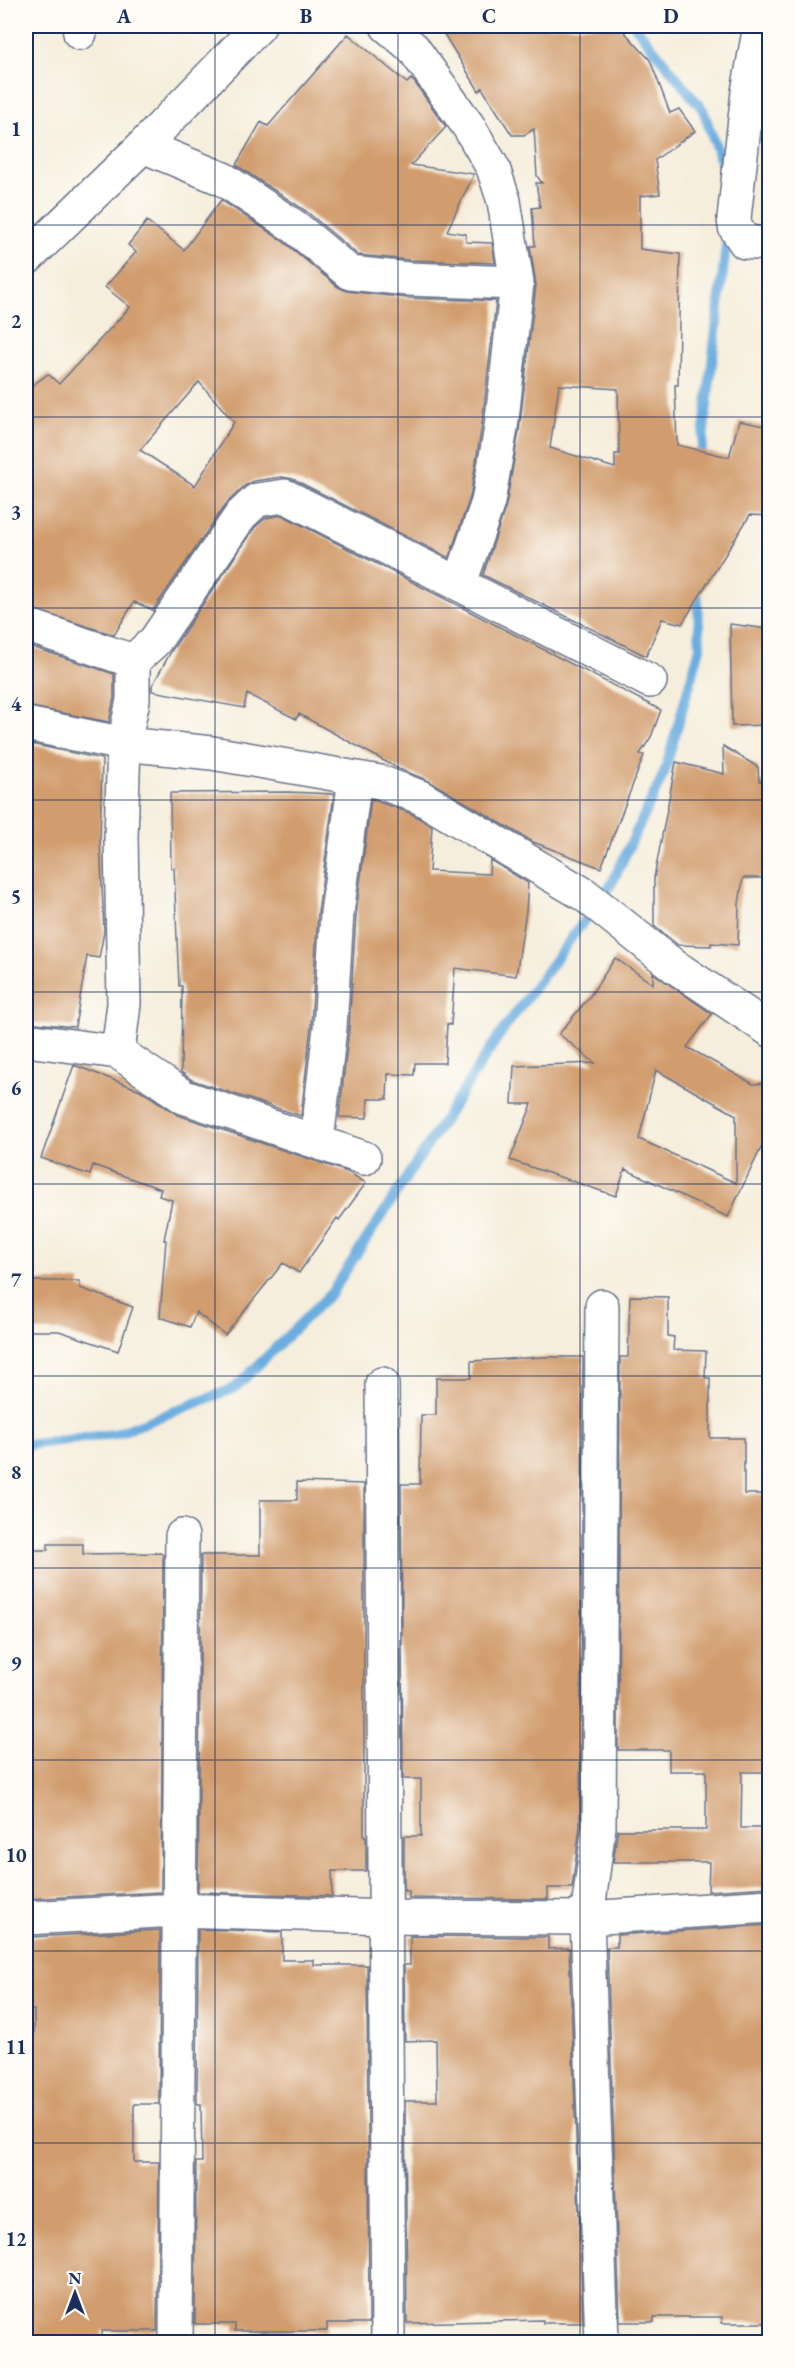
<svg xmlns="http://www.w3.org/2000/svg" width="795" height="2368" viewBox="0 0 795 2368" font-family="'EB Garamond',serif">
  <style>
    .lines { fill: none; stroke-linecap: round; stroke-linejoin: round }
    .stream { stroke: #6aaddf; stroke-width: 10 }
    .building { fill: #d19d6e; fill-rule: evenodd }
    .minor-casing { stroke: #68728a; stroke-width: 36 }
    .minor { stroke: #fff; stroke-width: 33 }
    .grid { fill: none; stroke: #1b2f5e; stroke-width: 1.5; stroke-opacity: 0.55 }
    .neatline { fill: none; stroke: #1b2f5e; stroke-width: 2 }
    .grid-label { font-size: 20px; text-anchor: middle; font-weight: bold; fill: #1b2f5e }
  </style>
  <rect width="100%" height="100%" fill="#fdfcf7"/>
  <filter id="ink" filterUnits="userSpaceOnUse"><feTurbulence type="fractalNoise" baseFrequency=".0167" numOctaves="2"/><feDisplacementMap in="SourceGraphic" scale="12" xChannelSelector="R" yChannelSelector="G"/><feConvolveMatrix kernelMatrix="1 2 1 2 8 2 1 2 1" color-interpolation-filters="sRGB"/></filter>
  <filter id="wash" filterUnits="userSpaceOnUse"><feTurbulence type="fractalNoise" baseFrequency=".008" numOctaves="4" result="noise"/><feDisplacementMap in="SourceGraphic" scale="24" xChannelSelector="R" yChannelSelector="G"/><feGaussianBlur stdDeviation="1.35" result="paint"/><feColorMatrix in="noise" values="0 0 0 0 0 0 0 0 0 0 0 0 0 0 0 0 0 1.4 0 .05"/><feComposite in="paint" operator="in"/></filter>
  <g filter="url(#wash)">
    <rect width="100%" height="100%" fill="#f6eedc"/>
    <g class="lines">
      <path class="stream" d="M 635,26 L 703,110 L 728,182
        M 700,464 L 728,229
        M 26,1445 L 115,1434 L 235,1388 L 332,1292 L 498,1037 L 612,883 L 664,773 L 700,648 L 697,587"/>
    </g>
    <g id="blocks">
      <path class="building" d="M 439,26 L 619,26 L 650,60 L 670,113 L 679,109 L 695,131 L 655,160 L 660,194 L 640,196 L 640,249 L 680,254 L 678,385 L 675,385 L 677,445 L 729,457 L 739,421 L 770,427 L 770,516 L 750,515 L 682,624 L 662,619 L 646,656 L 483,575 L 506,505 L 519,431 L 536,285 L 530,246 L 535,246 L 532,208 L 540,207 L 536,183 L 542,183 L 537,176 L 534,129 L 524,135 L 512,135 L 482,88 L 479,91 ZM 559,385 L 618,389 L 619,454 L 615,454 L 615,468 L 550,448 Z
        M 348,34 L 407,83 L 411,79 L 415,83 L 446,127 L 411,165 L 474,174 L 447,231 L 466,234 L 466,242 L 492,243 L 495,263 L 409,260 L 358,255 L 306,211 L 236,165 L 261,122 L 268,126 Z
        M 221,200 L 284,242 L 338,287 L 347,291 L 407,298 L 496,301 L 482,425 L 470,497 L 449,558 L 293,479 L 282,477 L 254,481 L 244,486 L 226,504 L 153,610 L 134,602 L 114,635 L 26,607 L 26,390 L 48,374 L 59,384 L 130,307 L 105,287 L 136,252 L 128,245 L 147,221 L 184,250 ZM 199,382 L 234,422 L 195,486 L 140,450 Z
        M 282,515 L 661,710 L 651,737 L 640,754 L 644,755 L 601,868 L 533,842 L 429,781 L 397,768 L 299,714 L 296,719 L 247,694 L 244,708 L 152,691 L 152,686 L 172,650 L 255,527 L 266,518 Z
        M 730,624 L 768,629 L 765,649 L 770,649 L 770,725 L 732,726 Z
        M 26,645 L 114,674 L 114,698 L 109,722 L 26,706 Z
        M 26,743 L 102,759 L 100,839 L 104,932 L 99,958 L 87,956 L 75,1027 L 26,1022 Z
        M 723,746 L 758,767 L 759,781 L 770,781 L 770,878 L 743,878 L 739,904 L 738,945 L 711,943 L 711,946 L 678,945 L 654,926 L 654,878 L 676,762 L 724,774 Z
        M 288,792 L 334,794 L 318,912 L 311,1026 L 301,1116 L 192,1080 L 181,1072 L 182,986 L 179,986 L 174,868 L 171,868 L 170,793 Z
        M 371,799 L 412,814 L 432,826 L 429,871 L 489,874 L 490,860 L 528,883 L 526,911 L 516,976 L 455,968 L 451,1025 L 447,1024 L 445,1063 L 415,1063 L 414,1075 L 388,1074 L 387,1099 L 368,1099 L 367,1118 L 339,1117 L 349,1029 L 356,915 Z
        M 615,958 L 653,984 L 653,973 L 712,1014 L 687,1047 L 753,1084 L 770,1083 L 770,1129 L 728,1217 L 625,1169 L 616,1196 L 510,1160 L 532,1104 L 512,1104 L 514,1066 L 595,1063 L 559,1034 L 590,996 ZM 656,1070 L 736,1115 L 736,1183 L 639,1139 Z
        M 74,1065 L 140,1090 L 178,1115 L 348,1172 L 366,1183 L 339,1220 L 337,1218 L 299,1273 L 283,1263 L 225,1335 L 196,1312 L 190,1327 L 160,1317 L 166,1240 L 164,1240 L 172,1200 L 159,1196 L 161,1189 L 93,1165 L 90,1175 L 41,1158 Z
        M 26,1281 L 80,1281 L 80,1288 L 133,1307 L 118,1351 L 59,1331 L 26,1331 Z
        M 630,1296 L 668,1297 L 668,1336 L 674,1337 L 673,1350 L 706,1351 L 705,1378 L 710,1378 L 710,1438 L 744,1438 L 744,1494 L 770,1494 L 770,1772 L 742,1772 L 741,1828 L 770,1828 L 770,1887 L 708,1891 L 709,1862 L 613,1862 L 618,1830 L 706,1830 L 706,1771 L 669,1771 L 669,1750 L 618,1750 L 620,1357 L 628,1357 Z
        M 542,1357 L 583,1357 L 580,1826 L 572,1888 L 548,1888 L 548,1899 L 409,1898 L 409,1891 L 404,1891 L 404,1836 L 421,1836 L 421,1779 L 403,1779 L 401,1484 L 420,1484 L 421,1415 L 436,1415 L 436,1378 L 471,1378 L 471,1361 Z
        M 297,1482 L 364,1484 L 364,1836 L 366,1836 L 366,1871 L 332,1871 L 332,1896 L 198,1892 L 201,1555 L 260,1555 L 260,1500 L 297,1500 Z
        M 48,1544 L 83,1544 L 83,1554 L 160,1553 L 163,1555 L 161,1892 L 26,1899 L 26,1550 L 48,1550 Z
        M 770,1925 L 770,2323 L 722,2323 L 722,2317 L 654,2317 L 654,2322 L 620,2322 L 607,1947 L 617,1947 L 617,1935 Z
        M 198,1929 L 282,1932 L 282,1960 L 314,1960 L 314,1965 L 367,1965 L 369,2323 L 327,2323 L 327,2331 L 235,2331 L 235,2324 L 195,2324 L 196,2162 L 202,2162 L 201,2104 L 197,2104 Z
        M 160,1930 L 159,2104 L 134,2104 L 134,2162 L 159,2162 L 157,2331 L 102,2331 L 102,2338 L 31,2337 L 30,2271 L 26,2271 L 27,2081 L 34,2080 L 34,2010 L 30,2010 L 30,1937 Z
        M 410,1936 L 548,1937 L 548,1949 L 569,1948 L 583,2323 L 543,2323 L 543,2320 L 407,2323 L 405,2101 L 437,2101 L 436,2040 L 405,2041 L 404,1965 L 410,1965 Z"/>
    </g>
  </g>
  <g filter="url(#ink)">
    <use href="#blocks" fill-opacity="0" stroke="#68728a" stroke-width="1.5"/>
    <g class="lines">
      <g class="minor-casing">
        <path id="minor" d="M 79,26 L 80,33
          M 387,26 L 413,48 L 469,127 L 493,168 L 504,201 L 517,283 L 501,428 L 488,502 L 460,583
          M 760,26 L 748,92 L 734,218 L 735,227 L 745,242 L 770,244
          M 143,146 L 223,179 L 295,227 L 350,273 L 408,279 L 517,283
          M 26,259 L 143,146 L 259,26
          M 26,625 L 133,661 L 133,700 L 124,744 L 121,837 L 124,1004 L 118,1052
          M 133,661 L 155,641 L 241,515 L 257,500 L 285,496 L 650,681
          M 26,724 L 124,744 L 212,753 L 380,782 L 420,797 L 585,895 L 674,966 L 770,1030
          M 26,1040 L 118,1052 L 184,1097 L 364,1158
          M 317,1141 L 330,1028 L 337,913 L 355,778
          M 602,1306 L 599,1827 L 587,1918 L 602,2342
          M 382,1384 L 388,2342
          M 26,1918 L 178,1910 L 386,1917 L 587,1918 L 770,1906
          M 176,2342 L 182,1536"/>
      </g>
      <use href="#minor" class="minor"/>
    </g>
  </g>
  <path class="grid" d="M 215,26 L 215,2342M 398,26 L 398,2342M 580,26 L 580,2342M 26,225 L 770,225M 26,417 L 770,417M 26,608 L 770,608M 26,800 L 770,800M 26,992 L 770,992M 26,1184 L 770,1184M 26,1376 L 770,1376M 26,1568 L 770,1568M 26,1760 L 770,1760M 26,1951 L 770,1951M 26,2143 L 770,2143"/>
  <rect width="795" height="2368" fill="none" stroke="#fdfcf7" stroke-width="66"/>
  <g transform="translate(75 2293)" stroke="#fdfcf7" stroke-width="4.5" paint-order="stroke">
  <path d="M0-4.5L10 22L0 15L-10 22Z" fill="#1b2f5e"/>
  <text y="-9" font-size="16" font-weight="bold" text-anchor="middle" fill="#1b2f5e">N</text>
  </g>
  <rect x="33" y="33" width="729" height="2302" class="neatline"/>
  <g class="grid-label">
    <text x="124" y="23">A</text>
    <text x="306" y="23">B</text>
    <text x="489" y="23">C</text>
    <text x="671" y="23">D</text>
    <text x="16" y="136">1</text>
    <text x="16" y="328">2</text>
    <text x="16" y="519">3</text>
    <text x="16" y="711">4</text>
    <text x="16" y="903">5</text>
    <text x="16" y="1095">6</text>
    <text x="16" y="1287">7</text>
    <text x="16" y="1479">8</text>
    <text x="16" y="1670">9</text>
    <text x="16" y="1862">10</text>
    <text x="16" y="2054">11</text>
    <text x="16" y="2246">12</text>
  </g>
</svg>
